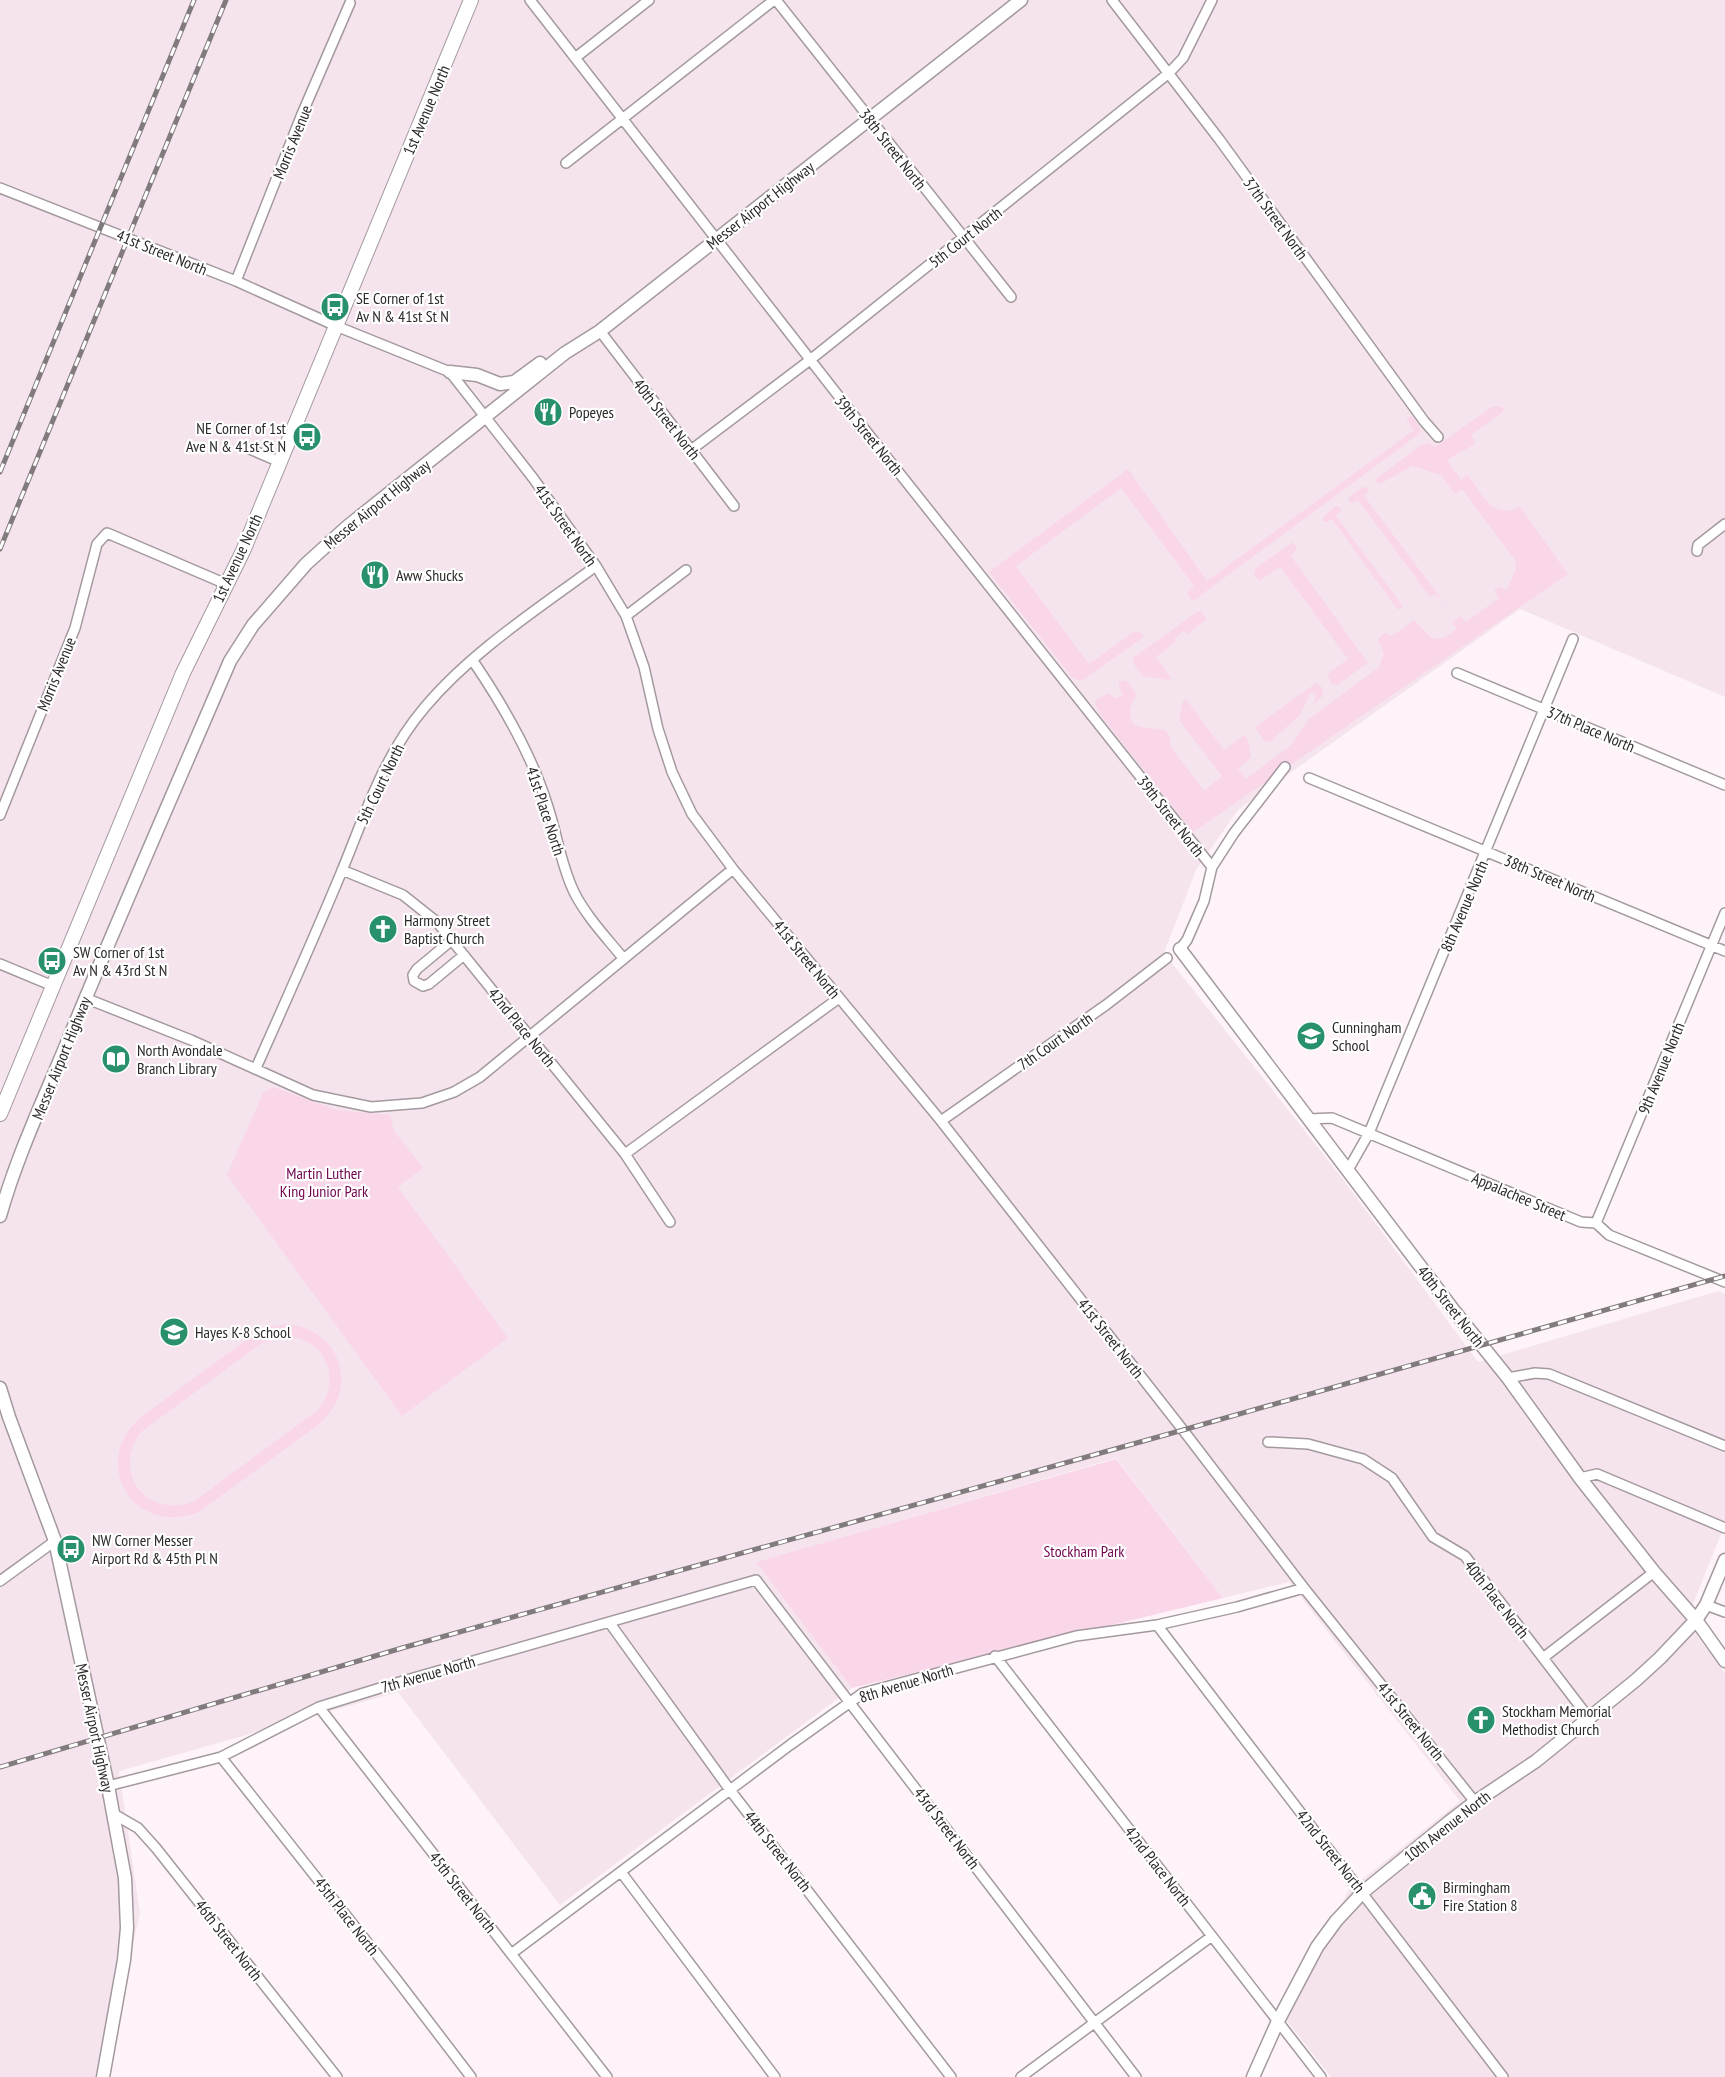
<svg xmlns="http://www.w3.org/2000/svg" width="1725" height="2077" viewBox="0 0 1725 2077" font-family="'PT Sans Narrow',sans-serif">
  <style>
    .built { fill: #f5e4ed }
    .green { fill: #fad6e9; fill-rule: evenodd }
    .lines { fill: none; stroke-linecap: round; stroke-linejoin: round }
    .street-casing { stroke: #a3999e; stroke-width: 12 }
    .secondary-casing { stroke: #a3999e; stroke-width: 15 }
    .primary-casing { stroke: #a3999e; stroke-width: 16 }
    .street { stroke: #fff; stroke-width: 9 }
    .secondary { stroke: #fff; stroke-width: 12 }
    .primary { stroke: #fff; stroke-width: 14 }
    .rail-casing { stroke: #827b7e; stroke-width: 5 }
    .rail { stroke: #fff; stroke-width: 3; stroke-dasharray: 9; stroke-linecap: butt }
    .labels { text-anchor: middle; stroke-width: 4.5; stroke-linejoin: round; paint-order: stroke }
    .street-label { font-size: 16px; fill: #2d292b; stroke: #fff }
    .poi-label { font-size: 16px; fill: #2d292b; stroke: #fff; text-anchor: start }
    .park-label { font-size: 16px; fill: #700650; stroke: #fff }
  </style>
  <rect width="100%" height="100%" fill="#fdf3f8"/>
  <path class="built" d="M 0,0 L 1725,0 L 1725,697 L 1520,609 L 1238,810 L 1196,870 L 1164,953 L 1342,1178 L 1478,1362 L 1718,1291 L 1725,1294 L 1725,1524 L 1686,1621 L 1725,1673 L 1725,2077 L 1331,2077 L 1287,2021 L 1348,1891 L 1460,1801 L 1289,1582 L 1223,1598 L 1116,1458 L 757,1562 L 852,1688 L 560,1905 L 398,1692 L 119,1771 L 140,1913 L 103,2077 L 0,2077 Z"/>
  <path class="green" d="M 1500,406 L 1504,409 L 1501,413 L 1471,435 L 1475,444 L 1447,460 L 1461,480 L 1468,475 C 1483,495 1492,520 1520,507 L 1568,574 L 1193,832 L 1101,716 L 1095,703 L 1096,700 L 1108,693 L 1116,699 L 1123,694 L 1119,688 L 1119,683 L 1124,680 L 1128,681 L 1136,694 C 1135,700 1130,706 1130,712 C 1129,733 1152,726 1165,730 L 1170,737 L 1170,746 L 1204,791 L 1222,776 L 1179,720 L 1183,701 L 1186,699 L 1224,750 L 1244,735 L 1248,740 L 1251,757 L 1238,769 L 1246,779 L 1290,746 L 1309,719 L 1379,667 L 1384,654 L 1378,639 L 1384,633 L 1392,636 L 1414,620 L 1432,639 L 1444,638 L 1457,629 L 1452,623 L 1460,616 L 1466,622 L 1499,598 L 1494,590 L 1499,587 L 1507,590 L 1516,569 L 1515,560 L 1462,489 L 1455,494 L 1441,475 L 1412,466 L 1382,483 L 1377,483 L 1376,479 L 1421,445 L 1428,443 L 1435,447 L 1492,407 Z
    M 1410,416 L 1414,418 L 1421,430 L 1419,434 L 1193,601 L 1187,593 L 1194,586 L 1121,488 L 1016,566 L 1089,664 L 1135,631 L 1140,632 L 1144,637 L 1081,681 L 1072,677 L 989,572 L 1128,469 L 1207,581 L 1414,430 L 1406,418 Z
    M 1363,487 L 1366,487 L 1369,490 L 1364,496 L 1449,609 L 1436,594 L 1430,597 L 1358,500 L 1353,503 L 1349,502 L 1349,497 Z
    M 1336,506 L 1339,507 L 1342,510 L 1336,516 L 1402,605 L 1401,609 L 1397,609 L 1332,519 L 1327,522 L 1323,521 L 1323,517 Z
    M 1293,542 L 1297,549 L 1291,556 L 1368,663 L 1337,685 L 1332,684 L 1327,674 L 1348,659 L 1280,567 L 1259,581 L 1254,575 L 1256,568 Z
    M 1201,611 L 1207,619 L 1187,634 L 1184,631 L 1174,639 L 1176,642 L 1156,657 L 1171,678 L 1168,680 L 1143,676 L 1133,663 L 1133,658 L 1197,612 Z
    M 1316,683 L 1322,687 L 1323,696 L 1313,704 L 1316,694 L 1311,692 L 1300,715 L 1270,742 L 1265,741 L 1255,727 Z
    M 273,1087 L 337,1110 L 390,1115 L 394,1131 L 423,1168 L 398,1187 L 508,1338 L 402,1416 L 227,1175 L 263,1093 Z
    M 286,1324 C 341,1328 361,1389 318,1425 L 199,1512 C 134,1538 88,1463 141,1417 L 253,1335 L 269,1327 ZM 282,1336 C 324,1336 344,1377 318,1410 L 193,1502 C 146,1519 111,1472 141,1432 L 260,1344 Z
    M 1116,1459 L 1223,1598 L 852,1688 L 756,1562 Z"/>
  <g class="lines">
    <g class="street-casing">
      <path id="street" d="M 530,0 L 858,421 L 1212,867
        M 776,0 L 1011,297
        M 1112,0 L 1219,139 L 1424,421 L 1438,437
        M 575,58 L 649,0
        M 566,163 L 774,0
        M 0,188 L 236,281 L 336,326 L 450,372 L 533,478 L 596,566 L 626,616 L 644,667 L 658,729 L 672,772 L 692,814 L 733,869 L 941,1121 L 1183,1430 L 1304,1588 L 1475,1802
        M 236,281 L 302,114 L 350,3
        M 600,331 L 734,506
        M 245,447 L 280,462
        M 691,450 L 810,360 L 1169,73 L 1183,58 L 1212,0
        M 1697,551 L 1698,545 L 1725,524
        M 626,616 L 686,570
        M 473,661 C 503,705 531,753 547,804 C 557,833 560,863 574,892 C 586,916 606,937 623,958
        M 1457,673 L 1725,785
        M 1309,778 L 1725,951
        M 0,815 L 75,628 L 97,544 L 107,533 L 226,584
        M 342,870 L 403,895 L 437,922 L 625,1154 L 670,1222
        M 452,940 L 417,969 L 413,975 L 414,981 L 423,986 L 429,984 L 464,955
        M 1180,949 L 1187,940 L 1204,901 L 1212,867 L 1234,833 L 1285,767
        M 0,964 L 53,986
        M 85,998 L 191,1040 L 313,1095 L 371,1107 L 422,1103 L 454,1092 L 480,1077 L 733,869
        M 256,1068 C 285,1003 314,938 341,873 C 365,815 383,756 425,707 C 471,652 538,609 596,566
        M 1309,1119 L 1332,1118 L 1581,1222 L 1596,1223 L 1609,1235 L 1725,1282
        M 941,1121 L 1106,1005 L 1167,958
        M 625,1154 L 839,998
        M 1348,1170 L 1369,1133 L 1573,639
        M 1596,1223 L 1725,913
        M 1508,1378 L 1535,1373 L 1549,1374 L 1725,1446
        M 1268,1442 L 1308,1444 L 1363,1459 L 1392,1478 L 1433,1537 L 1465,1556 L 1589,1718
        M 1580,1478 L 1597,1474 L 1725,1528
        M 0,1581 L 55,1541
        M 1706,1605 L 1725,1612
        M 609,1622 L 730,1790 L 951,2077
        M 1157,1625 L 1503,2077
        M 995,1656 L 1321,2077
        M 1543,1658 L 1654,1572
        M 319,1707 L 607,2077
        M 221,1757 L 397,1980 L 471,2077
        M 108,1786 L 221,1757 L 319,1707 L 396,1683 L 756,1580 L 1136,2077
        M 112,1813 L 138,1828 L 156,1848 L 337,2077
        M 621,1872 L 775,2077
        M 511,1954 L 790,1745 L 863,1693 L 1076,1636 L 1157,1625 L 1237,1607 L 1304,1588
        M 1021,2077 L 1212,1936"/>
    </g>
    <g class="secondary-casing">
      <path id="secondary" d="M 450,372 L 477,375 L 500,384 L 514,382 L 540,363
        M 1180,949 L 1455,1312 L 1508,1378 L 1580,1478 L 1654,1572 L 1696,1620 L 1725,1661
        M 0,1216 C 17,1155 45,1097 69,1038 C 121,912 176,787 230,661 L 253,625 L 306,564 L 348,526 L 565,353 L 600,331 L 1021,0
        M 0,1388 L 9,1417 L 55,1541 L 108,1786 L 125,1878 L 127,1928 L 124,1960 L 103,2077
        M 1253,2077 L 1278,2021 L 1317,1947 L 1336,1921 L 1363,1892 L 1449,1822 L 1475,1802 L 1536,1761 L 1636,1680 L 1660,1658 L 1696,1620 L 1706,1605 L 1725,1560"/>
    </g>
    <g class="primary-casing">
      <path id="primary" d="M 0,1114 L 183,673 L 243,551 L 471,0"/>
    </g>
    <use href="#street" class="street"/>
    <use href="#secondary" class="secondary"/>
    <use href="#primary" class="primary"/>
    <g class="rail-casing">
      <path id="rail" d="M 0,472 L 194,0
        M 0,549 L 226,0
        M 0,1767 L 402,1648 L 1183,1430 L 1725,1276"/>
    </g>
    <use href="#rail" class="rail"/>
  </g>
  <defs>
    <g id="bus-disc" transform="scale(1.5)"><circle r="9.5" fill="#29906c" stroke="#fff"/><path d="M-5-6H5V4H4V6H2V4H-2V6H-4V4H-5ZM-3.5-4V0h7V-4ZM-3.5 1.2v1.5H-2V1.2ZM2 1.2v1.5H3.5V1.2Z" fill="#fff"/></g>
    <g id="restaurant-disc" transform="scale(1.5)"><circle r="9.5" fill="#29906c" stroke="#fff"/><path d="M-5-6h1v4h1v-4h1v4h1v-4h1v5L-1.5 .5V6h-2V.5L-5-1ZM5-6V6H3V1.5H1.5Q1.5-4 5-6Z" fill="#fff"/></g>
    <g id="church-disc" transform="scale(1.5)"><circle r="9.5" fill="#29906c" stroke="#fff"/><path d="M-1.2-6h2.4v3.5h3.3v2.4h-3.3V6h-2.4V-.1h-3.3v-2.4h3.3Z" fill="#fff"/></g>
    <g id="school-disc" transform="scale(1.5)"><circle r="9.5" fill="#29906c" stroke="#fff"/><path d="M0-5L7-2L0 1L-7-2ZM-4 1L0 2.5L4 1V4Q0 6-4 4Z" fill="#fff"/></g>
    <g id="library-disc" transform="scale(1.5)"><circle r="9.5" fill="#29906c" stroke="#fff"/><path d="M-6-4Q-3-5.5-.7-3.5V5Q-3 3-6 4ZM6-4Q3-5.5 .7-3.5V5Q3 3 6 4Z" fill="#fff"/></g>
    <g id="civic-disc" transform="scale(1.5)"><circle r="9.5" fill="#29906c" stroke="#fff"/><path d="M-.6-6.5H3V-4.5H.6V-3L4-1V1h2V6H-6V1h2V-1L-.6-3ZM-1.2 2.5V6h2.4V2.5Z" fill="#fff"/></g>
  </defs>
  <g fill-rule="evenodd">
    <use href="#bus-disc" x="335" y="307"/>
    <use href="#restaurant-disc" x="548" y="412"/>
    <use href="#bus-disc" x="307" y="437"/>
    <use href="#restaurant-disc" x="375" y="575"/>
    <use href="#church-disc" x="383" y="929"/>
    <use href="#bus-disc" x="52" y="961"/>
    <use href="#school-disc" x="1311" y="1036"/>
    <use href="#library-disc" x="116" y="1059"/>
    <use href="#school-disc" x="174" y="1332"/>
    <use href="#bus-disc" x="71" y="1549"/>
    <use href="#church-disc" x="1481" y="1720"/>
    <use href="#civic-disc" x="1422" y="1896"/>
  </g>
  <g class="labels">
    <g class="street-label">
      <text transform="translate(426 110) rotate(-67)" y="6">1st Avenue North</text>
      <text transform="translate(292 142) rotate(-68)" y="6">Morris Avenue</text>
      <text transform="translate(893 149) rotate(52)" y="6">38th Street North</text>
      <text transform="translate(760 205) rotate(-38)" y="6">Messer Airport Highway</text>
      <text transform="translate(1276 218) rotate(54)" y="6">37th Street North</text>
      <text transform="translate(965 237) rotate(-38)" y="6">5th Court North</text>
      <text transform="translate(162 252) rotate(22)" y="6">41st Street North</text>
      <text transform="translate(667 419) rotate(52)" y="6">40th Street North</text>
      <text transform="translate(869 435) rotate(51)" y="6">39th Street North</text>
      <text transform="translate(377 504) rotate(-39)" y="6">Messer Airport Highway</text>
      <text transform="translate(566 525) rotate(55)" y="6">41st Street North</text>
      <text transform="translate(237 558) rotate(-65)" y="6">1st Avenue North</text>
      <text transform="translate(56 674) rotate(-68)" y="6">Morris Avenue</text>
      <text transform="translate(1591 729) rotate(23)" y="6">37th Place North</text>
      <text transform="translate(380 784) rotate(-64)" y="6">5th Court North</text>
      <text transform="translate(546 811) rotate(72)" y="6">41st Place North</text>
      <text transform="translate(1171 816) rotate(52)" y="6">39th Street North</text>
      <text transform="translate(1550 878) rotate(23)" y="6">38th Street North</text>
      <text transform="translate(1464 906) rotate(-67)" y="6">8th Avenue North</text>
      <text transform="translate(807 959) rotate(51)" y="6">41st Street North</text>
      <text transform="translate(522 1027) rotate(51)" y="6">42nd Place North</text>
      <text transform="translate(1055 1041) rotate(-35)" y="6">7th Court North</text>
      <text transform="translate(61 1058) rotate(-68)" y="6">Messer Airport Highway</text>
      <text transform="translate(1661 1068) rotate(-68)" y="6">9th Avenue North</text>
      <text transform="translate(1519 1196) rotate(23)" y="6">Appalachee Street</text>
      <text transform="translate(1451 1306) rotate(52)" y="6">40th Street North</text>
      <text transform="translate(1111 1338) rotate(52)" y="6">41st Street North</text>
      <text transform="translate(1497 1599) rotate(52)" y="6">40th Place North</text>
      <text transform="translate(428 1674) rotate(-16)" y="6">7th Avenue North</text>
      <text transform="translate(906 1683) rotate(-17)" y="6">8th Avenue North</text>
      <text transform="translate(1411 1721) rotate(51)" y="6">41st Street North</text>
      <text transform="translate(95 1728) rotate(78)" y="6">Messer Airport Highway</text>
      <text transform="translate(1447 1826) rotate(-38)" y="6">10th Avenue North</text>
      <text transform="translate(947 1828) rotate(53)" y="6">43rd Street North</text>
      <text transform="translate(778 1851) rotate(52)" y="6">44th Street North</text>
      <text transform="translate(1331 1851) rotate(52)" y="6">42nd Street North</text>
      <text transform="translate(1158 1866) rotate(52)" y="6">42nd Place North</text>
      <text transform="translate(463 1892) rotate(52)" y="6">45th Street North</text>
      <text transform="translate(347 1916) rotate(52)" y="6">45th Place North</text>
      <text transform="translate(229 1940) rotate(52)" y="6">46th Street North</text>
    </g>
    <g class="poi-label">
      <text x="356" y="304">SE Corner of 1st<tspan x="356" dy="18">Av N &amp; 41st St N</tspan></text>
      <text x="569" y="418">Popeyes</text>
      <text x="286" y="434" text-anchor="end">NE Corner of 1st<tspan x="286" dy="18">Ave N &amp; 41st St N</tspan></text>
      <text x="396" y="581">Aww Shucks</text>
      <text x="404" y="926">Harmony Street<tspan x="404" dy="18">Baptist Church</tspan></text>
      <text x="73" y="958">SW Corner of 1st<tspan x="73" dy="18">Av N &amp; 43rd St N</tspan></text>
      <text x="1332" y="1033">Cunningham<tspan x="1332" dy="18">School</tspan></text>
      <text x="137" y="1056">North Avondale<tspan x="137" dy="18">Branch Library</tspan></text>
      <text x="195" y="1338">Hayes K-8 School</text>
      <text x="92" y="1546">NW Corner Messer<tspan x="92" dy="18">Airport Rd &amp; 45th Pl N</tspan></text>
      <text x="1502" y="1717">Stockham Memorial<tspan x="1502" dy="18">Methodist Church</tspan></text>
      <text x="1443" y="1893">Birmingham<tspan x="1443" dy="18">Fire Station 8</tspan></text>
    </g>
    <g class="park-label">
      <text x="324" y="1179">Martin Luther<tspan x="324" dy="18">King Junior Park</tspan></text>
      <text x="1084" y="1557">Stockham Park</text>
    </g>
  </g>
</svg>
